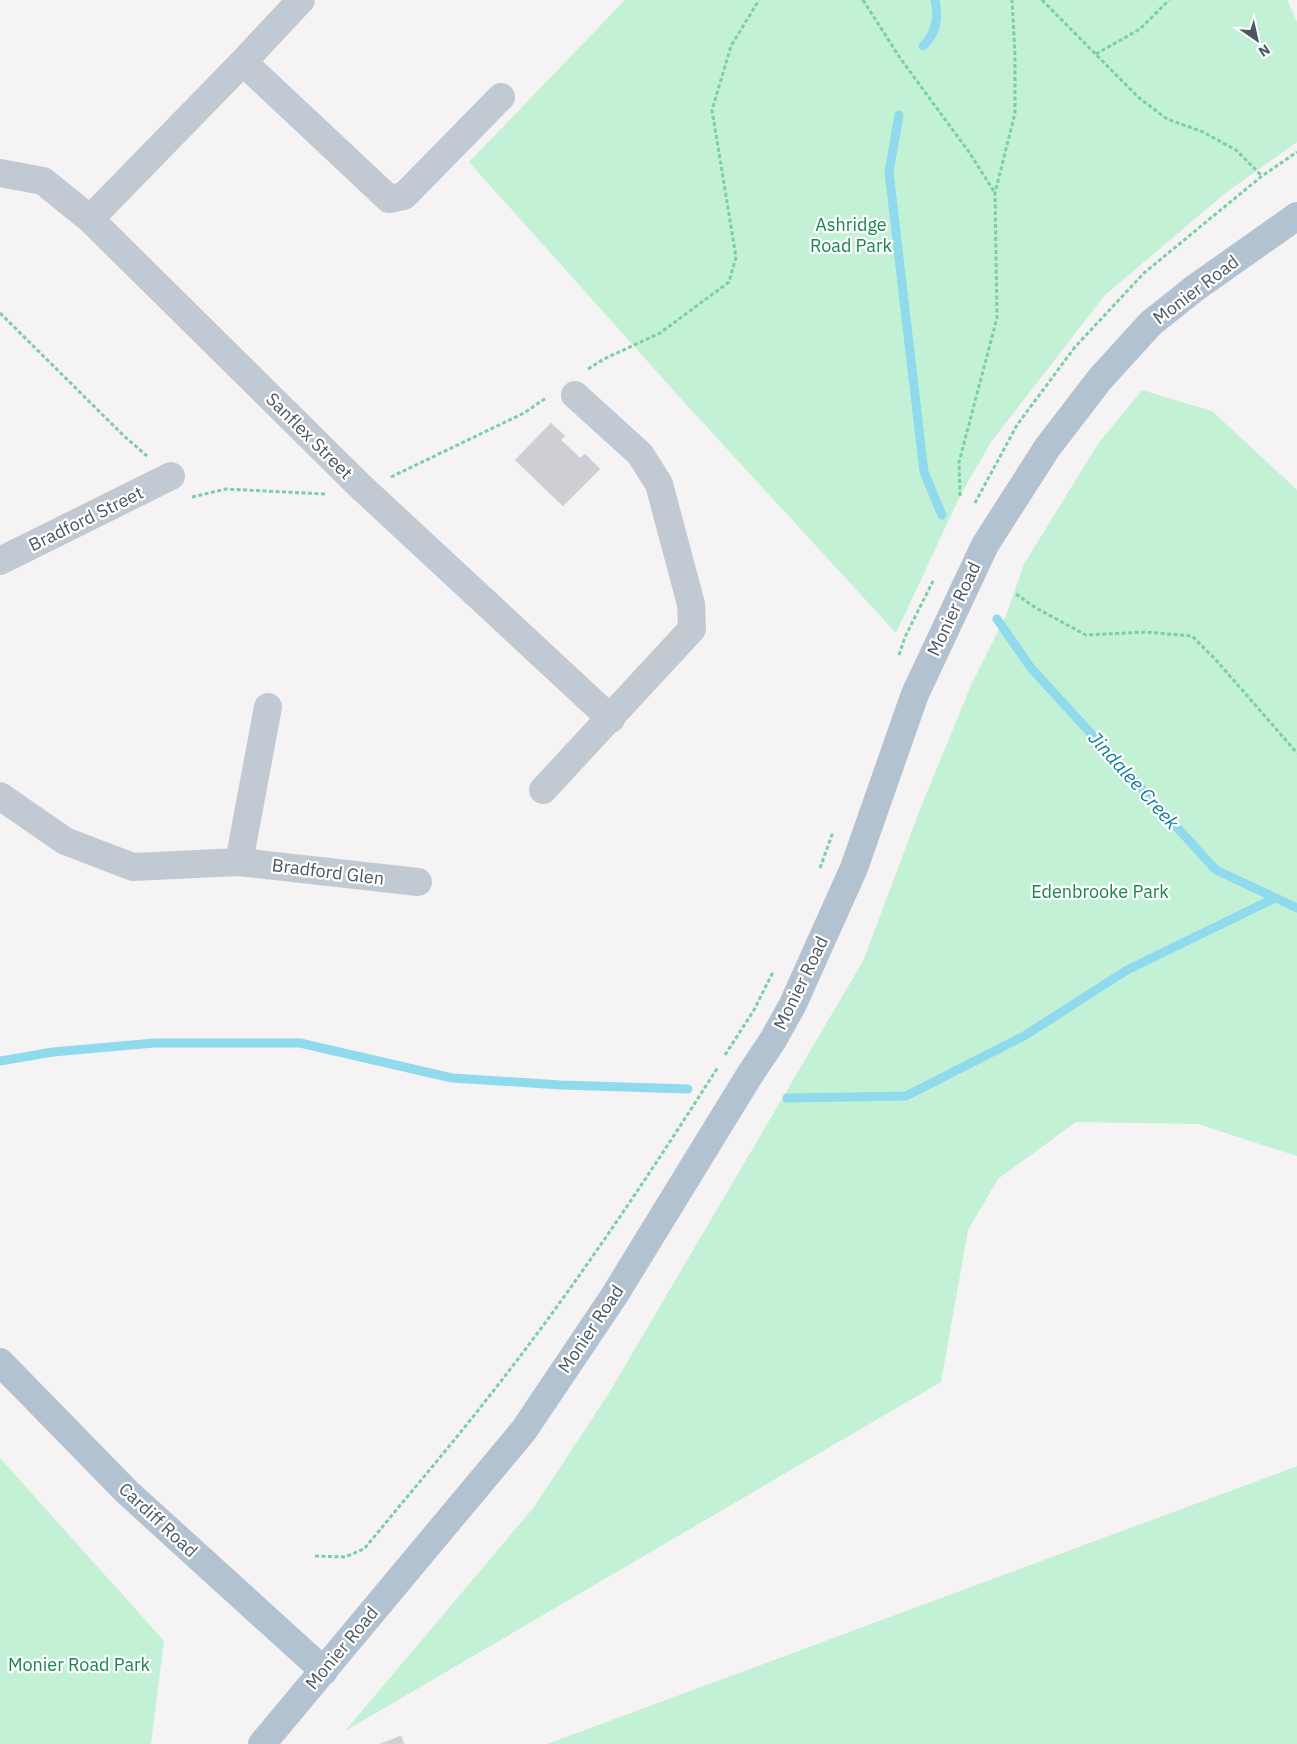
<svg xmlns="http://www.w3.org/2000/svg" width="1297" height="1744" viewBox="0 0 1297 1744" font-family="'IBM Plex Sans',sans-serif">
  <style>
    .green { fill: #c3f1d5 }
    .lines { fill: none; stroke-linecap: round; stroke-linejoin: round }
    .stream { stroke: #90daee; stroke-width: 9 }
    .building { fill: #cdcfd5; stroke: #d7d9de }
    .path { stroke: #7ad0a6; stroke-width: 3; stroke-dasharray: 4 2.5; stroke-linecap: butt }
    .minor { stroke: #c1cad2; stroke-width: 28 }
    .major { stroke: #b3c2d1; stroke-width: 28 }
    .labels { text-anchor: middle; stroke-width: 4.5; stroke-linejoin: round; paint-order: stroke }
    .park-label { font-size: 18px; fill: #17864f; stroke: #fff }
    .street-label { font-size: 18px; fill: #4a5661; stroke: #fff }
    .water-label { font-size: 19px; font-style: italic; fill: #0c7c9b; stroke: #fff }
  </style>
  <rect width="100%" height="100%" fill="#f5f3f3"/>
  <path class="green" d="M 625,0 L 1287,0 L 1297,22 L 1297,142 L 1228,191 L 1105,295 L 991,442 L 960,496 L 896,633 L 683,401 L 469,162 Z
    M 1142,390 L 1212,411 L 1297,490 L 1297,1156 L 1198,1124 L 1076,1122 L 998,1179 L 968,1230 L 941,1382 L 345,1731 L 534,1507 L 609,1393 L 863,961 L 921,807 L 972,683 L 1007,613 L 1024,564 L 1098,444 Z
    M 0,1458 L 164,1641 L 151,1744 L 0,1744 Z
    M 1297,1466 L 1297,1744 L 547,1744 L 1295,1467 Z"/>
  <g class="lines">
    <path class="stream" d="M 923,46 C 936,34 939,18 935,0
      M 899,115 L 889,172 L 924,472 L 942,515
      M 997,619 L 1031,668 L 1216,870 L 1297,908
      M 0,1061 L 53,1052 L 154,1043 L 300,1043 L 452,1078 L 561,1085 L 688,1089
      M 787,1098 L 906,1096 L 1024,1036 L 1127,970 L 1275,898"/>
  </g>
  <path class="building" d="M 551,423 L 565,436 L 561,440 L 580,458 L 585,454 L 600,469 L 563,506 L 515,460 Z
    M 401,1736 L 404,1744 L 380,1744 Z"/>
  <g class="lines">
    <path class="path" d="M 863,0 L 900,58 L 969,152 L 995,193
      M 1042,0 L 1138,97 L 1167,119 L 1203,132 L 1236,150 L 1262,176
      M 1096,54 L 1140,29 L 1169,0
      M 0,313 L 124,436 L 147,456
      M 588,369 L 604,359 L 660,333 L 729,282 L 736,257 L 712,110 L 731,46 L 759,0
      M 391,477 L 524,413 L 546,398
      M 960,496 L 959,462 L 997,318 L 995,193 L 1015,113 L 1015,54 L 1012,0
      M 192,497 L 226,489 L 325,494
      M 975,503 L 1017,425 L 1075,347 L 1144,273 L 1262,176 L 1297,152
      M 1016,594 L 1036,608 L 1086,635 L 1145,632 L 1192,636 L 1216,660 L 1297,753
      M 899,655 L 905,637 L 933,581
      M 820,868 L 833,832
      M 725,1055 L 754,1010 L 773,972
      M 315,1556 L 345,1557 L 364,1549 L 379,1531 C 415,1487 452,1444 487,1399 C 571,1293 646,1180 718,1067"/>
    <path class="minor" d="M 243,62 L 389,199 L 404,196 L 501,97
      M 0,173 L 43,181 L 90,219 L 359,485 L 611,719
      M 90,219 L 243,62 L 301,0
      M 0,561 L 171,476
      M 543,790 L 692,629 L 691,604 L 659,484 L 640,454 L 575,395
      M 0,796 L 65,841 L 133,867 L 239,862 L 418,882
      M 239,862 L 268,707"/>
    <path class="major" d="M 0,1362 L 127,1492 L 324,1671
      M 262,1744 L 524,1430 L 614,1296 L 749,1076 L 773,1040 L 793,1004 L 854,868 L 915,694 L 985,545 L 1047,448 L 1100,379 L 1151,323 L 1195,288 L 1297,216"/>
  </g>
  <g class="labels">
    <g class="park-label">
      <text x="851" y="231">Ashridge<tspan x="851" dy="21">Road Park</tspan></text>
      <text x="1100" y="898">Edenbrooke Park</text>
      <text x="79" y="1671">Monier Road Park</text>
    </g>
    <g class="street-label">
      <text transform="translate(1196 290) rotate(-37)" y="6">Monier Road</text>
      <text transform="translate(309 436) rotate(45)" y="6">Sanflex Street</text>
      <text transform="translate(86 519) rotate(-26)" y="6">Bradford Street</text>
      <text transform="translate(954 609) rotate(-65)" y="6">Monier Road</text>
      <text transform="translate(328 872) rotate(7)" y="6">Bradford Glen</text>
      <text transform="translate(801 983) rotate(-64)" y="6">Monier Road</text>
      <text transform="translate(591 1329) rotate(-56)" y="6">Monier Road</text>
      <text transform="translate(158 1520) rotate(43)" y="6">Cardiff Road</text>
      <text transform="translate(342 1648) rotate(-50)" y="6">Monier Road</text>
    </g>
    <g class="water-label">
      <text transform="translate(1134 780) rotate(48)" y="7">Jindalee Creek</text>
    </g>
  </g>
  <g transform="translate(1257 40) rotate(146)" stroke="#ffffff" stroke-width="4" paint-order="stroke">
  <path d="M0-4L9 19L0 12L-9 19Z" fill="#4a5661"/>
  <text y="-8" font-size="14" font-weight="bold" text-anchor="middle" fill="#4a5661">N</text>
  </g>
</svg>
